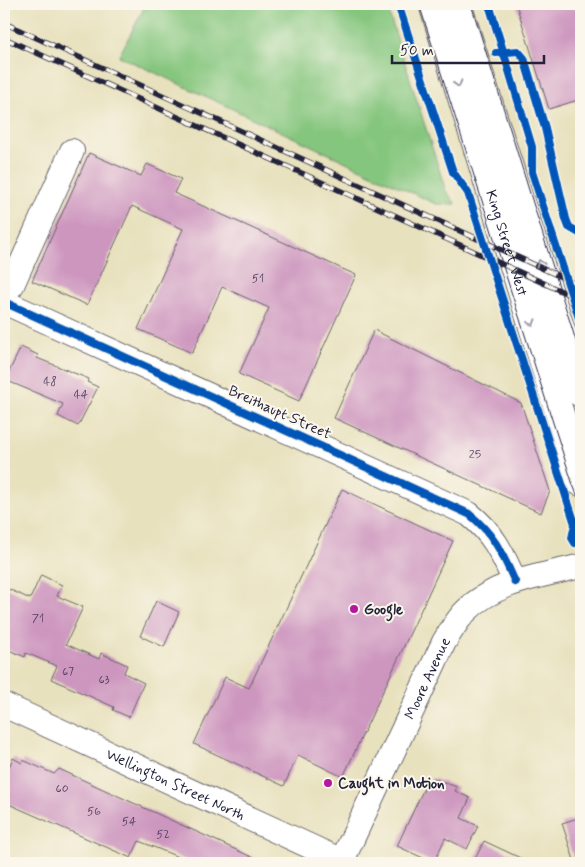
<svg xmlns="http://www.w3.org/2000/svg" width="585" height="867" viewBox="0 0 585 867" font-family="Mynerve,sans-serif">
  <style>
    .green { fill: #85c67e; stroke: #54745c }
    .building { fill: #cd96bf }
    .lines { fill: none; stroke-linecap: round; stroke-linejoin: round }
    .minor-casing { stroke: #676569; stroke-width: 26 }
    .major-casing { stroke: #676569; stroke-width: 30 }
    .minor { stroke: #fff; stroke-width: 24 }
    .major { stroke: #fff; stroke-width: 28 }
    .tram { stroke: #22223b; stroke-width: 1 }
    .rail-casing { stroke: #22223b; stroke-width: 5.5 }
    .rail { stroke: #fbf7ec; stroke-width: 4; stroke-dasharray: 11; stroke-linecap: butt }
    .cycleway-casing { stroke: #fbf7ec; stroke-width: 11 }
    .cycleway { stroke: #0057b8; stroke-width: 8 }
    .oneway { stroke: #9c9ca7 }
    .poi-dot { fill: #b5179e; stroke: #fbf7ec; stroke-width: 2 }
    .labels { text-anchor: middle; stroke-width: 4; stroke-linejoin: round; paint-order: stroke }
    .number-label { font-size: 12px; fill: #4d3f5c }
    .street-label { font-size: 15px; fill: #22223b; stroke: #fbf7ec }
    .poi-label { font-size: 15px; font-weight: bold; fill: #22223b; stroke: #fbf7ec; text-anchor: start }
  </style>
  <rect width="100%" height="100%" fill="#fbf7ec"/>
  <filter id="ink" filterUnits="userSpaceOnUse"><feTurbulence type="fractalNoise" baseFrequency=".02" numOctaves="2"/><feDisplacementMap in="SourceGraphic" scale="10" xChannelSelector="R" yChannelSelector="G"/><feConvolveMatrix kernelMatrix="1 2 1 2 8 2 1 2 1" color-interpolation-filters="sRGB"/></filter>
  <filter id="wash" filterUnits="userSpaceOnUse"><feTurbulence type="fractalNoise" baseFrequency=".0096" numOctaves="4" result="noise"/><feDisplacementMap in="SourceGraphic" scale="20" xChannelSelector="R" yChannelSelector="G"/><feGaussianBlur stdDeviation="1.12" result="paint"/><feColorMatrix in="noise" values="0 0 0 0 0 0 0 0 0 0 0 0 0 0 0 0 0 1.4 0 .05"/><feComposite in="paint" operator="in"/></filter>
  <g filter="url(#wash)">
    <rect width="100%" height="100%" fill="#e8e1be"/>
    <path class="green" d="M 146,4 L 386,4 L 446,191 L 456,204 L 436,204 L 119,56 Z"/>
    <g id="blocks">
      <path class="building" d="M 516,4 L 581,4 L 581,99 L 549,109 Z
        M 89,153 L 141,176 L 147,164 L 181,179 L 174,193 L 356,275 L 299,401 L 239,374 L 269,308 L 222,287 L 192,353 L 138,329 L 183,229 L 132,206 L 87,305 L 32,281 Z
        M 374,330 L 521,403 L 550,491 L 541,513 L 334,418 Z
        M 21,347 L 38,355 L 37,358 L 89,379 L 87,382 L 98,387 L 78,426 L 58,416 L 63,404 L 5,380 Z
        M 342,489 L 453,541 L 343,777 L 298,755 L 284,786 L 194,744 L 225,677 L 249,688 Z
        M 41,575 L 62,585 L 57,596 L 83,607 L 66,644 L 99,659 L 101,653 L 127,665 L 124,673 L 144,683 L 129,717 L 113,710 L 114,707 L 51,679 L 57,666 L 26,653 L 25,657 L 4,648 L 4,587 L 30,599 Z
        M 156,601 L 179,612 L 164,647 L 140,636 Z
        M 13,758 L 22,763 L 23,760 L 54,774 L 59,769 L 265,863 L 193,863 L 139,841 L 131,858 L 4,802 L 4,765 L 9,767 Z
        M 432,778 L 457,787 L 455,791 L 470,798 L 461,818 L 478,826 L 467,849 L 445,838 L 434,863 L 397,846 L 425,786 L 429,787 Z
        M 581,817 L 581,863 L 575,863 L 562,823 Z
        M 484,841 L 531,863 L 473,863 Z"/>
    </g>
  </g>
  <g filter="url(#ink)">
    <use href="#blocks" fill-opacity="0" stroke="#676569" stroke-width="1"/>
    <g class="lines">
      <g class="minor-casing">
        <g id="minor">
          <path d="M 4,293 L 12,285 L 72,151"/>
          <path d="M 4,302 L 469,514 C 494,534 502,553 515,582"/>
          <path id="s1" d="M 4,705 L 346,863"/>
          <path id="s2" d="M 341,863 L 444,642 C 451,631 458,618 467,610 C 496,581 542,576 581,566"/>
        </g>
      </g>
      <g class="major-casing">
        <g id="major">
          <path id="s3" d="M 433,4 L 581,482"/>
          <path d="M 457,4 L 581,393"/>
        </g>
      </g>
      <use href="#minor" class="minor"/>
      <use href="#major" class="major"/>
      <path class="tram" d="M 419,4 L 573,485 L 581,504
        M 471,4 L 581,357"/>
      <g class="rail-casing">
        <path id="rail" d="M 4,23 L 581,286
          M 4,38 L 581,300"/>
      </g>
      <use href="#rail" class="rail"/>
      <g class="cycleway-casing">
        <path id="cycleway" d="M 398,4 L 453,172 L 468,193 L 575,524 L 572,538 L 575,543
          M 489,4 L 532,147 L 532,172 L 581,324
          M 496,53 L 518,51 L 524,58 L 545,128 L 566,219 L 569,227 L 581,234
          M 4,302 L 469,514 C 494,534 502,553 515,582"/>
      </g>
      <use href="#cycleway" class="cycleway"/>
    </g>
    <defs><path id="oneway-chevron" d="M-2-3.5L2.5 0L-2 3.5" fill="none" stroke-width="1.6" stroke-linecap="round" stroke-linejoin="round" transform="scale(1.25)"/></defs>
    <g class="oneway">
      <use href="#oneway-chevron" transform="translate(458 84) rotate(73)"/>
      <use href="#oneway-chevron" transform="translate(540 263) rotate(-108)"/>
      <use href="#oneway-chevron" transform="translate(532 323) rotate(73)"/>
    </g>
  </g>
  <g class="poi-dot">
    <circle cx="354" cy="609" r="5"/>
    <circle cx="328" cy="783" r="5"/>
  </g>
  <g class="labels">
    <g class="number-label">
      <text x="258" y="282">51</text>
      <text x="50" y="385">48</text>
      <text x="81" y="398">44</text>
      <text x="475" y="458">25</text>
      <text x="38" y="622">71</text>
      <text x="68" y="675">67</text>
      <text x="104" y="683">63</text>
      <text x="62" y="792">60</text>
      <text x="94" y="815">56</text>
      <text x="129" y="825">54</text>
      <text x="163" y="838">52</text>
    </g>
    <g class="street-label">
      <text dy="5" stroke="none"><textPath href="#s3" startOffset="250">King Street West</textPath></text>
      <text transform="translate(280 412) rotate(24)" y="5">Breithaupt Street</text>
      <text dy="5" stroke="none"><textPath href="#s2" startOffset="204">Moore Avenue</textPath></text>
      <text dy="5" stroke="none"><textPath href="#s1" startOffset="189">Wellington Street North</textPath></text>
    </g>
    <g class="poi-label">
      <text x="364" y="614">Google</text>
      <text x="338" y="788">Caught in Motion</text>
    </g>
  </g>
  <rect width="585" height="867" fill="none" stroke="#fbf7ec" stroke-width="20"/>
  <path d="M392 55v8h152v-8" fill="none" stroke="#22223b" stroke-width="2.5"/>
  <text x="400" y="55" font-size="15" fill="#22223b" stroke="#fbf7ec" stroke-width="4" paint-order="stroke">50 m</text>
</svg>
